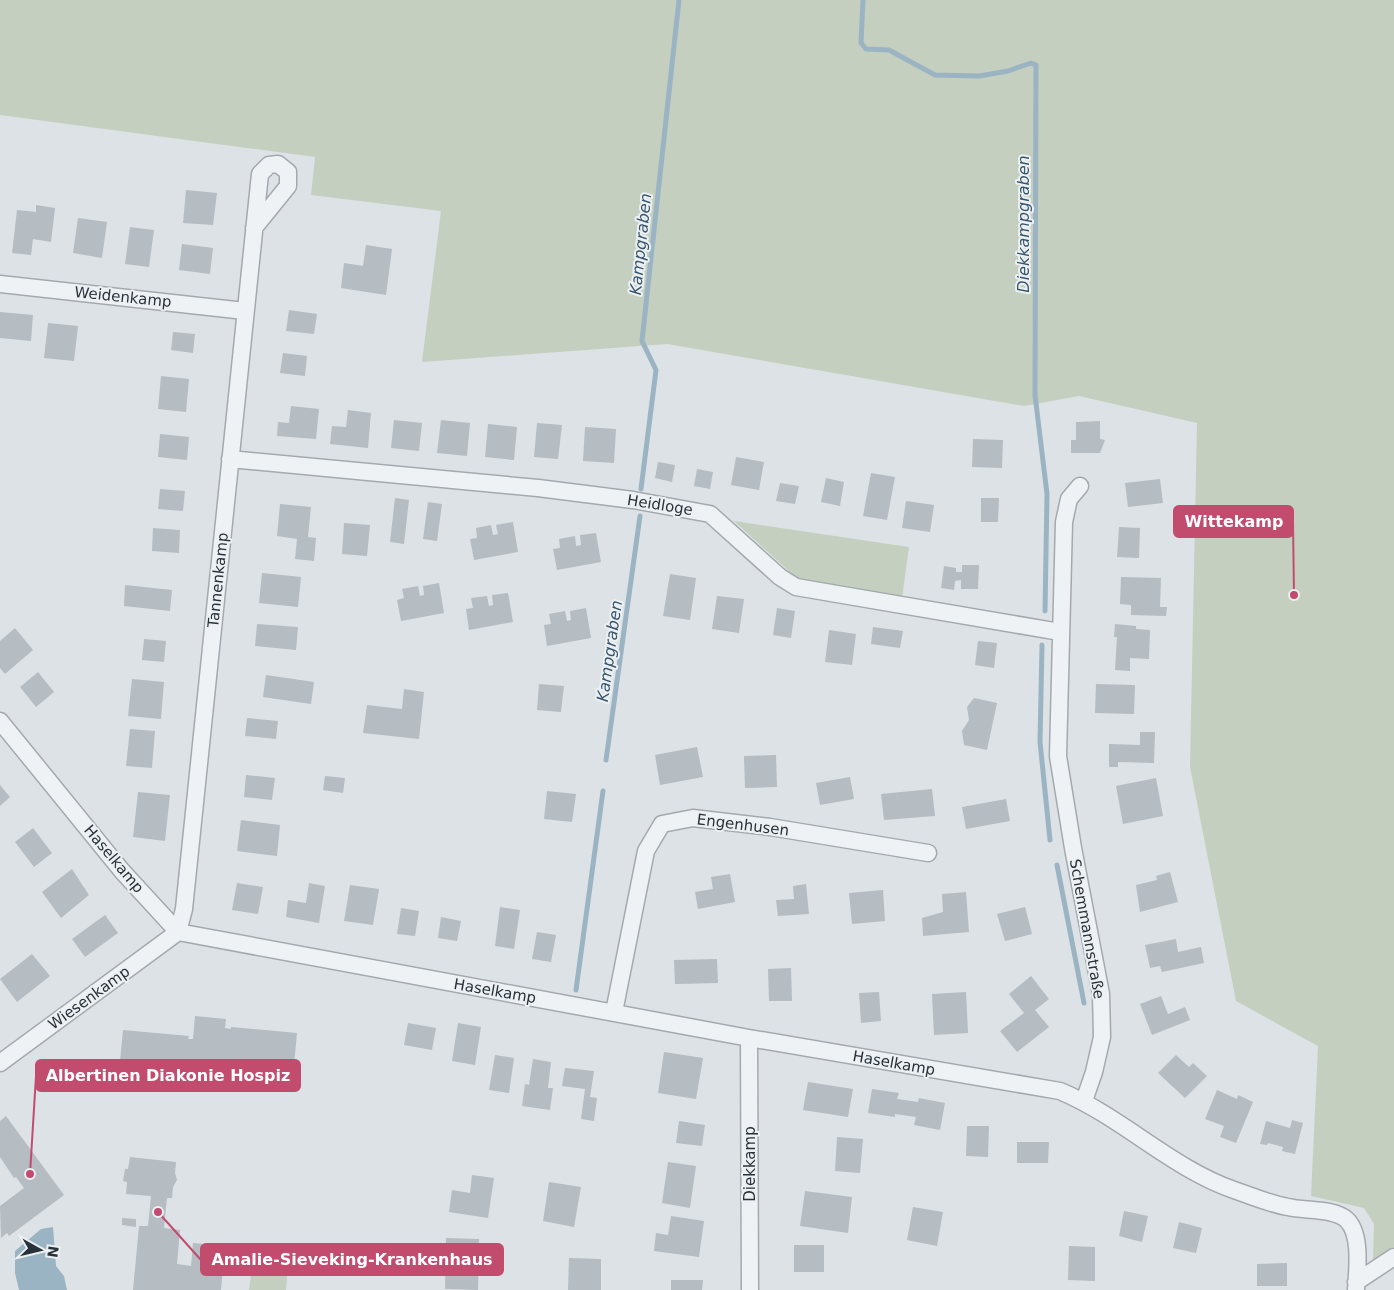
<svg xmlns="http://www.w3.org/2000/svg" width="1394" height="1290" viewBox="0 0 1394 1290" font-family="'DejaVu Sans',sans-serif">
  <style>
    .green { fill: #c5cfbf }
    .water { fill: #9bb4c3 }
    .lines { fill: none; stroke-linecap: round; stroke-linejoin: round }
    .stream { stroke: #9bb4c3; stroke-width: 5 }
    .building { fill: #b5bcc2 }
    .minor-casing { stroke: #a3aaaf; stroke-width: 19 }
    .minor { stroke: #eff2f4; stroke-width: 16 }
    .labels { text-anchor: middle; stroke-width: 4; stroke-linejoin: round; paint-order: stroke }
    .street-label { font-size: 15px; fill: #28323b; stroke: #ecf0f3 }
    .water-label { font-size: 16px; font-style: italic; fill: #36556b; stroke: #ecf0f3 }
    .leader { fill: none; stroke: #c14c6e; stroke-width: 2 }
    .callout-dot { fill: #c14c6e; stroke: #ecf0f3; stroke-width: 2 }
    .callout { fill: #c14c6e; stroke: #c14c6e; stroke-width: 2 }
    .callout-label { font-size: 16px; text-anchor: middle; font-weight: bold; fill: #fff }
  </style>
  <rect width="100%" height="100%" fill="#dde2e6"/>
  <path class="green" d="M 0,0 L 1394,0 L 1394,1247 L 1373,1261 L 1374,1224 L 1364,1208 L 1311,1196 L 1318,1046 L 1236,1001 L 1190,767 L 1197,423 L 1079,396 L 1024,406 L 667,344 L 422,362 L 441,211 L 311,195 L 315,157 L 0,115 Z
    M 734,521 L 909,547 L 902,598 L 803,584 Z
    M 262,1263 L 288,1266 L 286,1290 L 249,1290 L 252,1268 L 257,1264 Z"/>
  <path class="water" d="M 53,1227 L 56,1266 L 64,1276 L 67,1290 L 19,1290 L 15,1273 L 15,1251 L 41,1229 Z"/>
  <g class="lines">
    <path class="stream" d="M 863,0 L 861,43 L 866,49 L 889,50 L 935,75 L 979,76 L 1008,71 L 1031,63 L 1036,65 L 1035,395 L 1047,494 L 1045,611
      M 641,489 L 656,370 L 642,341 L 679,0
      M 1042,645 L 1040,742 L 1050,840
      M 606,760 L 640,516
      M 1057,865 L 1084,1003
      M 576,990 L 603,791"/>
  </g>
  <path class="building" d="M 186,190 L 217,193 L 213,225 L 183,223 Z
    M 36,205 L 55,208 L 51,242 L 33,239 L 31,255 L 12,253 L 17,210 L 36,212 Z
    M 78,218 L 107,222 L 102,258 L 73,253 Z
    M 130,227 L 154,230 L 149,267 L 125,264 Z
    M 182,244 L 213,248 L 210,274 L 179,270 Z
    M 366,245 L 392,249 L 386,295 L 341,288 L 344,263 L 363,266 Z
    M 289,310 L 317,314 L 314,334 L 286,331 Z
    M 0,312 L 33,315 L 31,341 L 0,338 Z
    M 48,323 L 78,326 L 74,361 L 44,358 Z
    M 173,332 L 195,334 L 193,353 L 171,350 Z
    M 283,353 L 307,356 L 305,376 L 280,373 Z
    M 161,376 L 189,379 L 186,412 L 158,409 Z
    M 291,406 L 319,409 L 316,439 L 277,436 L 278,422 L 289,423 Z
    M 348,410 L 371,413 L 368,448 L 330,444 L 332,426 L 346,427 Z
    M 394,420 L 422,423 L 419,451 L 391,448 Z
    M 441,420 L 470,423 L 467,456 L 437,453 Z
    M 1100,421 L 1100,439 L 1105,440 L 1100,453 L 1071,453 L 1071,440 L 1076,440 L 1076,422 Z
    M 537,423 L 562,425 L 558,459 L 534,457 Z
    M 488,424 L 517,427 L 514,460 L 485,457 Z
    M 585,427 L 616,429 L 614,463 L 583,461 Z
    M 160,434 L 189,437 L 187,460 L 158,457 Z
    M 973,439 L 1003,440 L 1002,468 L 972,467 Z
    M 736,457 L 764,462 L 759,490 L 731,485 Z
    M 658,462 L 675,465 L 672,482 L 655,478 Z
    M 697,469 L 713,472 L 710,489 L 694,486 Z
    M 871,473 L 895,477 L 887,520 L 863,516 Z
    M 826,478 L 844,482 L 840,506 L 821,502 Z
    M 1160,479 L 1163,503 L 1128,507 L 1125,483 Z
    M 780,483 L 799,486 L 795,504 L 776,501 Z
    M 160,489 L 185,491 L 183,511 L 158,509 Z
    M 395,498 L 409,500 L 404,544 L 390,542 Z
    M 981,498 L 999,498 L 998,522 L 981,522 Z
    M 906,501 L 934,505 L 930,532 L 902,528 Z
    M 428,502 L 442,504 L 437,541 L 423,539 Z
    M 280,504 L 311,507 L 308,537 L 316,538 L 314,561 L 295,559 L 297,539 L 277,536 Z
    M 513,522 L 518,552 L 474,560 L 470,539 L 477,538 L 476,528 L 491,525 L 493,535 L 498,534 L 496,525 Z
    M 344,523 L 370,525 L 367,556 L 342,554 Z
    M 1119,527 L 1140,528 L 1139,558 L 1117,557 Z
    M 153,528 L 180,530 L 179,553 L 152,551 Z
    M 596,533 L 601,562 L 557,570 L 553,549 L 560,548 L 559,539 L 575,536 L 576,546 L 581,545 L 580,535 Z
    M 962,565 L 979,565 L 978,589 L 961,589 L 961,580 L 955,581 L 954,590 L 941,588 L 944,566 L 956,568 L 956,572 L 962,572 Z
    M 262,573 L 301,577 L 298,607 L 259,603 Z
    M 670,574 L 696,578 L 690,620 L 663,616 Z
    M 1121,577 L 1161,578 L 1160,607 L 1167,607 L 1166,616 L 1131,615 L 1131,605 L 1120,604 Z
    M 439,583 L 444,613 L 401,621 L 397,600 L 404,598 L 402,589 L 418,586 L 420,596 L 424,595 L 423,586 Z
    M 125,585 L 172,590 L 170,611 L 124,606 Z
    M 508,593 L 513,622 L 469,630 L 466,609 L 473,608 L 471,598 L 487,596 L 489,606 L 493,605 L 492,595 Z
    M 717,596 L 744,599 L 739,633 L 712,629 Z
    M 586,608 L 591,638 L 547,646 L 544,625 L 551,624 L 549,614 L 565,611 L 567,621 L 571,620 L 570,611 Z
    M 777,608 L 795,611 L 791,638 L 773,635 Z
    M 257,624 L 298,627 L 296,650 L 255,646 Z
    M 1115,624 L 1136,626 L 1136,629 L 1150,630 L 1149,659 L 1130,658 L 1130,671 L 1115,670 L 1117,637 L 1114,637 Z
    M 873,627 L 903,631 L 900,648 L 871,644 Z
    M 15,628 L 33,650 L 5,674 L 0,668 L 0,641 Z
    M 829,630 L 856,634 L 852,665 L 825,662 Z
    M 144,639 L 166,641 L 164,662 L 142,660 Z
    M 978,641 L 997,643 L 994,668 L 975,665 Z
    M 38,672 L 54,692 L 36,707 L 20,687 Z
    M 266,675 L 314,682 L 311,704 L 263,697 Z
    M 132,679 L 164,682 L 161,719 L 128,716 Z
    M 539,684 L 564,686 L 561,712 L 537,710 Z
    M 1096,684 L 1135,685 L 1134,714 L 1095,713 Z
    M 404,689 L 424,692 L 419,739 L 363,733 L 367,705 L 402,709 Z
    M 974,698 L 997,703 L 987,750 L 964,745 L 962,731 L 969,720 L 967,707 Z
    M 247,718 L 278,721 L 276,739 L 245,736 Z
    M 130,729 L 155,731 L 152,768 L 126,766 Z
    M 1140,732 L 1155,732 L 1154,763 L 1118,762 L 1118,767 L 1109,767 L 1109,744 L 1140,745 Z
    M 697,747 L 703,777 L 660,785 L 655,755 Z
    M 776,755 L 777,787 L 745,788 L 744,756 Z
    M 246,775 L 275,778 L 272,800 L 244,797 Z
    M 325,776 L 345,778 L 343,793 L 323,790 Z
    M 850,777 L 854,799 L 820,805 L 816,783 Z
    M 1156,778 L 1163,816 L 1123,824 L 1116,786 Z
    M 0,785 L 10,797 L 0,806 Z
    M 932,789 L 935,816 L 884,820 L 881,794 Z
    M 547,791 L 576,794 L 572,822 L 544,819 Z
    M 138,792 L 170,795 L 165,841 L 133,837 Z
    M 1006,799 L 1010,821 L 966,829 L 962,807 Z
    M 241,820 L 280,825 L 277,856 L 237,851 Z
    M 33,828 L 52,853 L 34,867 L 15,842 Z
    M 72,869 L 89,895 L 61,918 L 42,892 Z
    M 1170,872 L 1178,902 L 1140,912 L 1136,885 L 1157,880 L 1156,876 Z
    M 730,874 L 735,902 L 698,909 L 695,892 L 713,889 L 711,877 Z
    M 237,883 L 263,887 L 258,914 L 232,910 Z
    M 309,883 L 325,886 L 319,923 L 286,917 L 288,900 L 306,903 Z
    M 806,884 L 809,914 L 778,916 L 776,900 L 794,899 L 793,886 Z
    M 350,885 L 379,889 L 373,925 L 344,921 Z
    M 883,890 L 885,921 L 852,924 L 849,893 Z
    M 966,892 L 969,932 L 923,936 L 922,918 L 943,912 L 942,894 Z
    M 500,907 L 520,910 L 514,949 L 495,946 Z
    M 1025,907 L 1032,934 L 1005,941 L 997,914 Z
    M 401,908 L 419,911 L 415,936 L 397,934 Z
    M 105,915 L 118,933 L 85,957 L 72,939 Z
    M 441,917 L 461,921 L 457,941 L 438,938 Z
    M 537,932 L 556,935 L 551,962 L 532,959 Z
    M 1176,939 L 1178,952 L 1201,947 L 1204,963 L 1162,972 L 1160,966 L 1150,968 L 1145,945 Z
    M 32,954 L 50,976 L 17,1002 L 0,979 Z
    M 717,959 L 718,983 L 675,984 L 674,960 Z
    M 791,968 L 792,1001 L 769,1001 L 768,969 Z
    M 1031,976 L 1049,999 L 1035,1010 L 1049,1027 L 1017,1052 L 1000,1031 L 1024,1013 L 1009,994 Z
    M 879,992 L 881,1021 L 861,1023 L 859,993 Z
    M 966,992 L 968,1033 L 934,1035 L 932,994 Z
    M 1161,996 L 1168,1014 L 1185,1007 L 1190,1020 L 1152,1035 L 1140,1004 Z
    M 195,1016 L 226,1019 L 225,1028 L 231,1029 L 231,1027 L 297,1033 L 293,1076 L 227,1070 L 228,1089 L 190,1085 L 191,1076 L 185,1076 L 184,1079 L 119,1072 L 123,1030 L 189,1036 L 188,1039 L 193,1039 Z
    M 408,1023 L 436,1028 L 432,1050 L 404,1045 Z
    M 458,1023 L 481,1027 L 475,1065 L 452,1061 Z
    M 664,1052 L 703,1058 L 696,1099 L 658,1093 Z
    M 495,1055 L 514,1058 L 509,1093 L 489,1090 Z
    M 1176,1055 L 1189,1067 L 1193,1063 L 1207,1076 L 1185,1098 L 1158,1073 Z
    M 533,1059 L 551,1062 L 548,1088 L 553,1088 L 550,1110 L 522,1106 L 525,1084 L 529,1085 Z
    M 565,1068 L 594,1071 L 590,1097 L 597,1098 L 594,1121 L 581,1119 L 585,1089 L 562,1086 Z
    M 808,1082 L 853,1089 L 848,1117 L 803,1110 Z
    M 872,1089 L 899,1093 L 897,1099 L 918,1102 L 919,1098 L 945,1103 L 940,1130 L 914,1125 L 916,1117 L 895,1114 L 895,1117 L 868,1113 Z
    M 1217,1090 L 1237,1099 L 1238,1095 L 1253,1102 L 1236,1143 L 1220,1137 L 1224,1126 L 1205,1119 Z
    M 6,1116 L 64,1195 L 9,1236 L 7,1233 L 1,1238 L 0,1206 L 24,1188 L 16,1177 L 14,1178 L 0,1157 L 0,1121 Z
    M 1292,1120 L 1303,1123 L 1295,1154 L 1282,1151 L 1283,1147 L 1268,1143 L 1267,1145 L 1260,1144 L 1266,1121 L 1290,1128 Z
    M 679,1121 L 705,1125 L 702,1146 L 676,1143 Z
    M 967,1126 L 989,1126 L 988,1157 L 966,1156 Z
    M 837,1137 L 863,1139 L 860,1173 L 835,1171 Z
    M 1017,1142 L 1049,1142 L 1048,1163 L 1017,1163 Z
    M 130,1157 L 176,1162 L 175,1173 L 177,1180 L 173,1187 L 172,1198 L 167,1198 L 164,1228 L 180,1230 L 177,1264 L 191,1266 L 193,1243 L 225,1246 L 221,1290 L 133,1290 L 139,1226 L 148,1226 L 151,1196 L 126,1194 L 127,1182 L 123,1181 L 125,1169 L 128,1169 Z
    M 668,1162 L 696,1166 L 690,1208 L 662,1203 Z
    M 472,1175 L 494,1178 L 488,1218 L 449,1212 L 452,1190 L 470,1193 Z
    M 549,1182 L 581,1187 L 574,1227 L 543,1221 Z
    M 805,1191 L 852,1197 L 848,1233 L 800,1226 Z
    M 913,1207 L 943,1212 L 937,1246 L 907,1240 Z
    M 1124,1211 L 1148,1216 L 1142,1242 L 1119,1236 Z
    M 671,1216 L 704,1221 L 699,1257 L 654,1251 L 656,1233 L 668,1235 Z
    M 122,1218 L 136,1219 L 136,1227 L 122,1225 Z
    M 1179,1222 L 1202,1228 L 1196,1253 L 1173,1248 Z
    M 446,1238 L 479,1239 L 478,1290 L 445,1289 Z
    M 794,1245 L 824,1245 L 824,1272 L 794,1272 Z
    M 1069,1246 L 1095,1247 L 1095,1281 L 1068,1280 Z
    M 569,1258 L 601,1259 L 601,1290 L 568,1290 Z
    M 1287,1263 L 1287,1286 L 1257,1286 L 1257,1264 Z
    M 671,1280 L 703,1280 L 702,1290 L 671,1290 Z"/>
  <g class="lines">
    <g class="minor-casing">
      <path id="minor" d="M 0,284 L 245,311
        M 230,459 L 538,488 L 633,500 L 710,514 L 780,577 L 796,587 L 1060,632
        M 1080,486 L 1069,499 L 1064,522 L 1058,756 L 1073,848 L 1101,994 L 1102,1037 L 1094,1072 L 1084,1101
        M 0,721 L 122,871 L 178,932 L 749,1038 L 1060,1091 C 1122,1117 1171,1168 1234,1190 C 1252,1196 1270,1204 1288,1207 C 1305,1211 1334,1208 1347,1220 C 1362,1235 1357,1271 1356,1290
        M 178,932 L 184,909 L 260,174 L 269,165 L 278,164 L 288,172 L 288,186 L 254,228
        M 614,1012 L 646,851 L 662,824 L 693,818 L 770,827 L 928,853
        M 749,1038 L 750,1290
        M 0,1063 L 178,932
        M 1356,1282 L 1394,1257"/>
    </g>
    <use href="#minor" class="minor"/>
  </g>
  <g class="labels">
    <g class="street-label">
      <text transform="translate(123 297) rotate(6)" y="5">Weidenkamp</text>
      <text transform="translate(660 505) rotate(9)" y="5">Heidloge</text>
      <text transform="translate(218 580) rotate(-84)" y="5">Tannenkamp</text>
      <text transform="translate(743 825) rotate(7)" y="5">Engenhusen</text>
      <text transform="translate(114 859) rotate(50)" y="5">Haselkamp</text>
      <text transform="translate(1087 929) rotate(80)" y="5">Schemmannstraße</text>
      <text transform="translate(495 991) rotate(10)" y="5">Haselkamp</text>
      <text transform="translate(89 998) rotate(-36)" y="5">Wiesenkamp</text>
      <text transform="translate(894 1063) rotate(10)" y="5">Haselkamp</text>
      <text transform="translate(750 1164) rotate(-90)" y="5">Diekkamp</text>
    </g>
    <g class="water-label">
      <text transform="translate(1023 224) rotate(-90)" y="6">Diekkampgraben</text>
      <text transform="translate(640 244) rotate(-84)" y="6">Kampgraben</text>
      <text transform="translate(609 651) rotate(-82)" y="6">Kampgraben</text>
    </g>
  </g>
  <path class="leader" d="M1294 595L1293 522M30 1174L36 1076M158 1212L201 1260"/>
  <g class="callout-dot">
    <circle cx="1294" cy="595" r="5"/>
    <circle cx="30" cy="1174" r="5"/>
    <circle cx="158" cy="1212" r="5"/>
  </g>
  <g class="callout">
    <rect x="1174" y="506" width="119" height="31" rx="5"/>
    <rect x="36" y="1060" width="264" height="31" rx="5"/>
    <rect x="201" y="1244" width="302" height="31" rx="5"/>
  </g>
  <g class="callout-label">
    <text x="1234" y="527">Wittekamp</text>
    <text x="168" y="1081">Albertinen Diakonie Hospiz</text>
    <text x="352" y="1265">Amalie-Sieveking-Krankenhaus</text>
  </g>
  <g transform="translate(40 1250) rotate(98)" stroke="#ecf0f3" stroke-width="4" paint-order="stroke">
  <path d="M0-4L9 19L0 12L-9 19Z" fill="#28323b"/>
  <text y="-8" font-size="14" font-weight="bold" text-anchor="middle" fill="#28323b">N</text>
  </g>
</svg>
